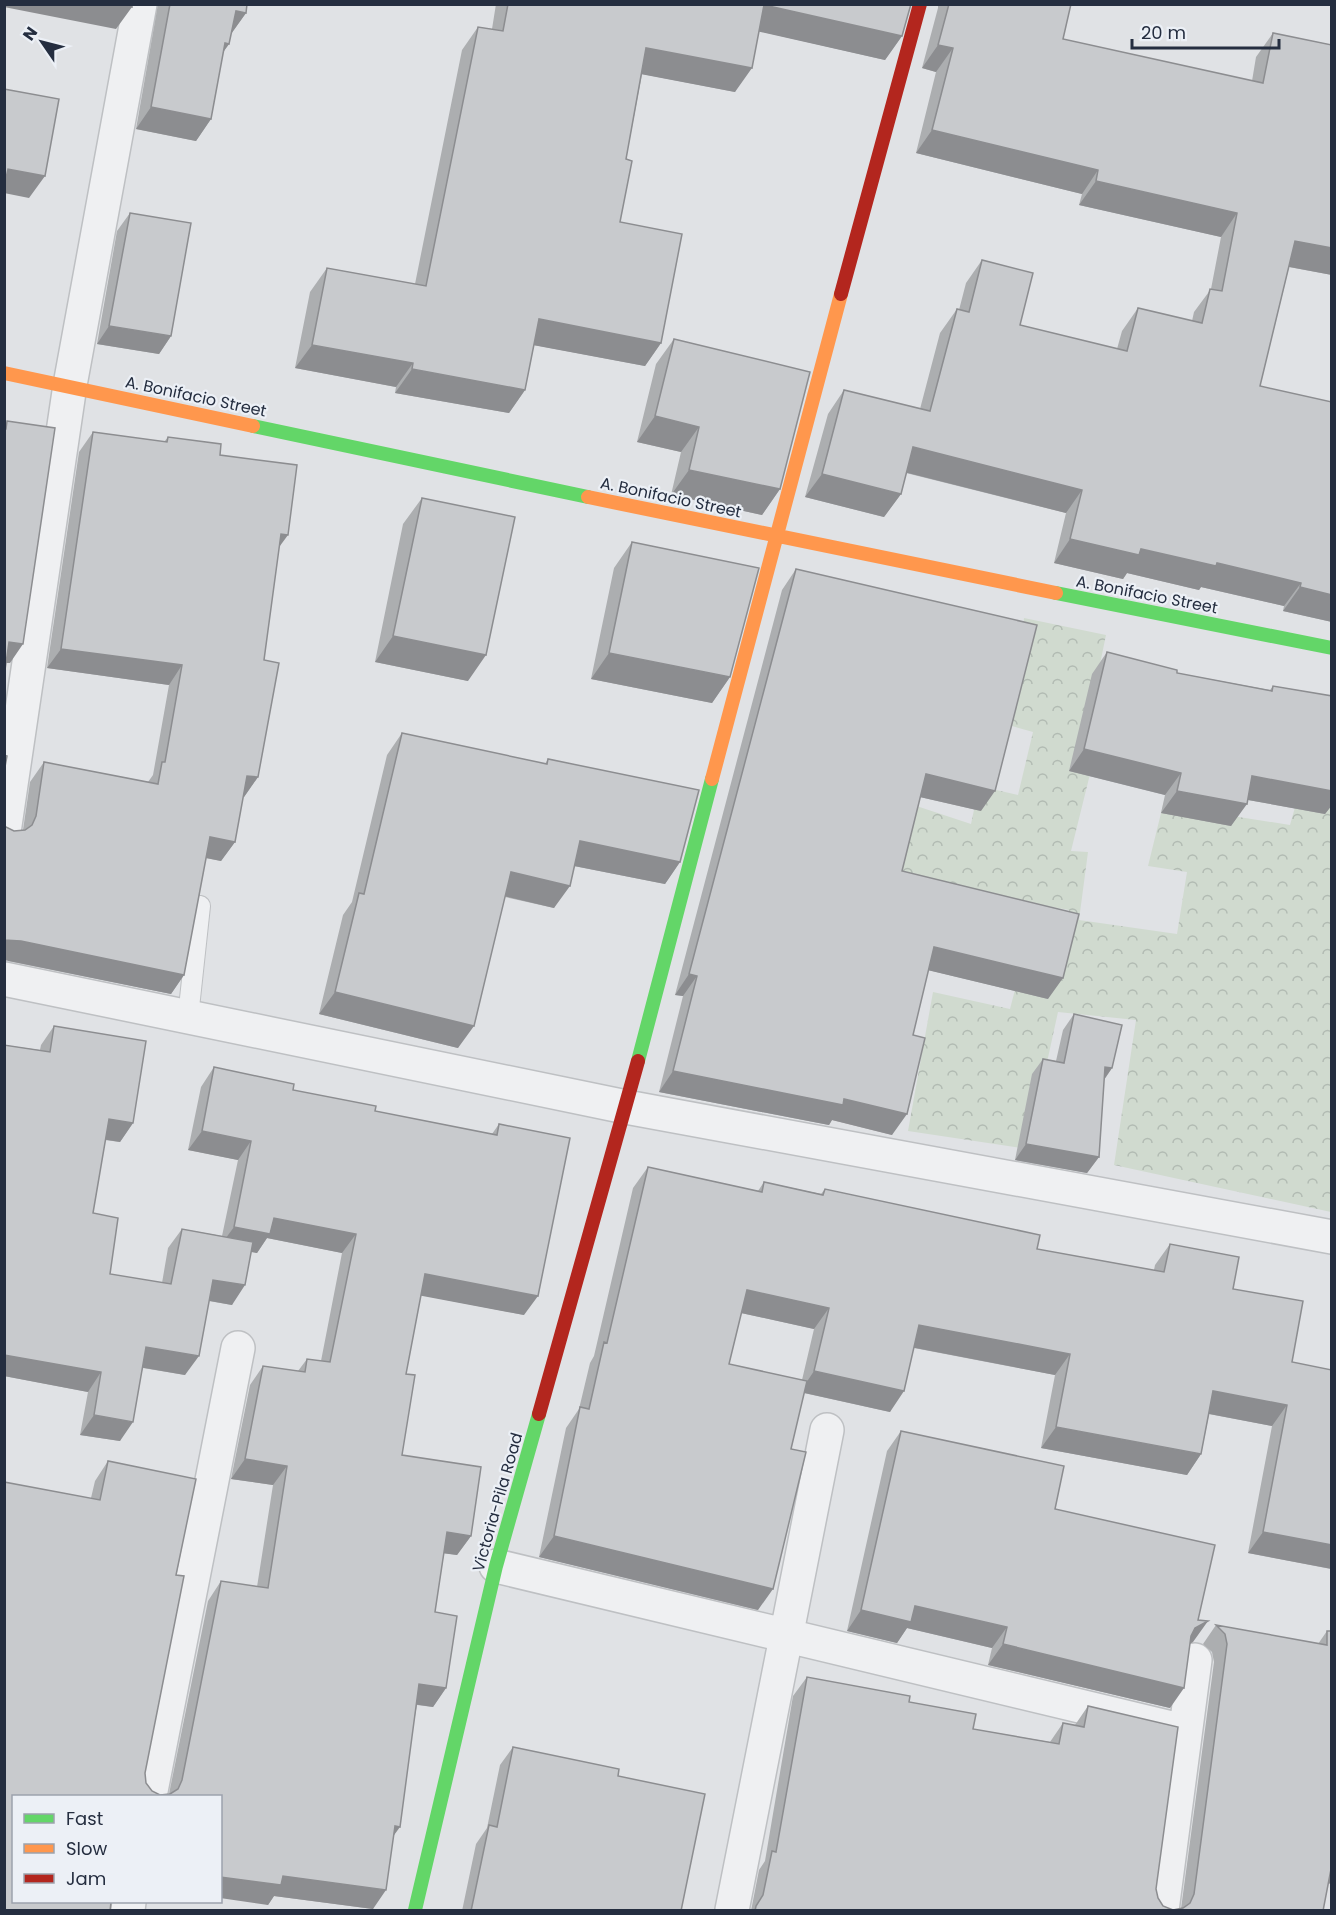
<svg xmlns="http://www.w3.org/2000/svg" width="1336" height="1915" viewBox="0 0 1336 1915" font-family="Poppins,sans-serif">
  <style>
    .forest { fill: url(#forest-crowns) }
    .lines { fill: none; stroke-linecap: round; stroke-linejoin: round }
    .lane-casing { stroke: #bec0c3; stroke-width: 22 }
    .street-casing { stroke: #bec0c3; stroke-width: 36 }
    .lane { stroke: #eff0f2; stroke-width: 20 }
    .street { stroke: #eff0f2; stroke-width: 33 }
    .fast { stroke: #63d668; stroke-width: 14 }
    .slow { stroke: #ff974d; stroke-width: 14 }
    .jam { stroke: #b3261e; stroke-width: 14 }
    .wall { fill: #acaeb0; fill-rule: evenodd }
    .shaded-wall { fill: #8c8d90 }
    .building { fill: #c8cacd; stroke: #8c8d90; stroke-width: 1.5 }
    .labels { text-anchor: middle; stroke-width: 4.5; stroke-linejoin: round; paint-order: stroke }
    .street-label { font-size: 16px; fill: #252e40; stroke: #ecf0f6 }
  </style>
  <defs>
    <pattern id="forest-crowns" width="20" height="18" patternUnits="userSpaceOnUse" patternTransform="scale(1.5)"><rect width="20" height="18" fill="#d0dacf"/><path d="M2 6a3 3 0 1 1 6 0M12 15a3 3 0 1 1 6 0" fill="none" stroke="#b2bbb3"/></pattern>
  </defs>
  <rect width="100%" height="100%" fill="#e0e2e5"/>
  <path class="forest" d="M 1024,618 L 1106,635 L 1081,756 L 1094,758 L 1071,851 L 1088,852 L 1079,920 L 1177,934 L 1187,872 L 1148,866 L 1163,805 L 1290,825 L 1299,793 L 1331,797 L 1331,1212 L 1114,1165 L 1136,1020 L 1058,1012 L 1028,1149 L 908,1131 L 933,992 L 1010,1009 L 1019,974 L 1057,980 L 1069,910 L 934,886 L 881,896 L 859,787 L 971,824 L 979,786 L 1018,795 L 1033,732 L 1012,726 Z"/>
  <g class="lines">
    <g class="lane-casing">
      <path id="lane" d="M 188,1017 L 200,906"/>
    </g>
    <g class="street-casing">
      <path id="street" d="M 4,832 L 70,385 L 140,4
        M 4,979 L 626,1107 L 1332,1237
        M 496,1566 L 1184,1731
        M 150,1796 L 238,1348
        M 128,1910 L 129,1902
        M 732,1910 L 827,1430
        M 1162,1910 L 1195,1660"/>
    </g>
    <use href="#lane" class="lane"/>
    <use href="#street" class="street"/>
    <path class="fast" d="M 253,426 L 588,497
      M 1056,593 L 1332,648
      M 638,1061 L 712,779
      M 415,1910 L 496,1566 L 539,1414"/>
    <path class="slow" d="M 4,373 L 253,426
      M 588,497 L 1056,593
      M 712,779 L 841,294"/>
    <path class="jam" d="M 841,294 L 920,4
      M 539,1414 L 638,1061"/>
  </g>
  <path class="wall" d="M 158,4 L 247,4 L 246,13 L 231,34 L 229,44 L 223,52 L 211,119 L 196,141 L 136,129 Z
    M 496,4 L 911,4 L 902,36 L 885,60 L 759,31 L 735,92 L 642,74 L 626,159 L 620,222 L 661,343 L 645,366 L 534,345 L 525,390 L 509,413 L 395,393 L 396,387 L 295,368 L 310,292 L 327,268 L 415,284 L 462,50 L 478,27 L 492,29 Z
    M 938,4 L 1071,4 L 1063,39 L 1252,81 L 1256,57 L 1273,33 L 1332,45 L 1332,275 L 1289,267 L 1260,386 L 1332,622 L 1283,611 L 1284,606 L 1201,587 L 1199,590 L 1127,573 L 1123,579 L 1054,563 L 1066,513 L 906,473 L 901,494 L 884,517 L 805,497 L 828,414 L 844,390 L 920,409 L 940,333 L 957,309 L 959,310 L 966,283 L 982,260 L 1020,325 L 1117,349 L 1122,331 L 1138,308 L 1192,321 L 1194,312 L 1211,289 L 1221,237 L 1079,205 L 1082,194 L 916,153 L 936,72 L 922,68 L 938,8 Z
    M 130,213 L 171,336 L 159,354 L 97,344 L 117,231 Z
    M 674,339 L 780,489 L 762,515 L 671,495 L 681,452 L 637,442 L 656,364 Z
    M 93,432 L 164,442 L 168,437 L 220,455 L 279,547 L 264,660 L 258,777 L 244,797 L 243,796 L 235,842 L 221,861 L 206,858 L 184,975 L 171,994 L 8,961 L 5,827 L 14,831 L 23,830 L 30,782 L 44,762 L 148,782 L 153,775 L 169,685 L 47,668 L 79,452 Z
    M 422,498 L 468,681 L 375,662 L 403,524 Z
    M 632,542 L 730,677 L 712,703 L 591,679 L 614,568 Z
    M 796,569 L 981,811 L 920,797 L 902,871 L 1048,999 L 928,970 L 913,1035 L 892,1135 L 832,1120 L 829,1125 L 659,1092 L 683,996 L 675,995 L 782,590 Z
    M 1107,652 L 1177,673 L 1270,690 L 1273,686 L 1332,696 L 1332,805 L 1325,814 L 1248,800 L 1231,826 L 1161,813 L 1165,795 L 1069,771 L 1092,674 Z
    M 402,733 L 545,764 L 548,759 L 680,862 L 665,884 L 574,866 L 554,908 L 505,897 L 458,1048 L 319,1014 L 343,915 L 352,902 L 387,755 Z
    M 1074,1014 L 1112,1068 L 1104,1080 L 1099,1157 L 1087,1173 L 1015,1160 L 1032,1074 L 1043,1059 L 1056,1061 L 1063,1030 Z
    M 54,1026 L 133,1123 L 120,1142 L 105,1140 L 93,1213 L 110,1274 L 162,1283 L 168,1248 L 182,1229 L 222,1236 L 238,1160 L 188,1150 L 201,1087 L 214,1067 L 293,1090 L 375,1111 L 492,1134 L 499,1124 L 524,1315 L 421,1295 L 406,1374 L 402,1455 L 471,1536 L 457,1555 L 444,1553 L 435,1612 L 446,1688 L 433,1707 L 417,1705 L 394,1835 L 373,1909 L 274,1896 L 268,1905 L 14,1797 L 91,1498 L 95,1481 L 108,1461 L 176,1575 L 145,1773 L 146,1783 L 152,1791 L 160,1795 L 169,1794 L 208,1601 L 221,1581 L 257,1587 L 273,1485 L 231,1479 L 250,1385 L 263,1366 L 298,1371 L 307,1359 L 321,1361 L 342,1253 L 267,1238 L 257,1253 L 251,1252 L 232,1305 L 209,1301 L 185,1375 L 143,1368 L 120,1441 L 80,1435 L 88,1392 L 4,1376 L 4,1045 L 40,1050 L 41,1045 Z
    M 648,1167 L 758,1191 L 764,1182 L 821,1194 L 825,1189 L 1037,1249 L 1154,1270 L 1155,1265 L 1170,1244 L 1233,1289 L 1292,1362 L 1331,1569 L 1248,1553 L 1272,1426 L 1209,1414 L 1201,1454 L 1187,1475 L 1041,1448 L 1055,1375 L 914,1348 L 890,1412 L 804,1393 L 791,1449 L 758,1610 L 539,1557 L 566,1428 L 579,1409 L 590,1363 L 594,1356 L 633,1188 ZM 741,1313 L 814,1329 L 802,1380 L 729,1364 Z
    M 901,1431 L 1055,1509 L 1193,1642 L 1190,1644 L 1170,1708 L 988,1665 L 992,1648 L 907,1628 L 897,1643 L 847,1631 L 887,1451 Z
    M 1216,1625 L 1318,1644 L 1327,1631 L 1328,1884 L 1323,1911 L 751,1911 L 759,1870 L 765,1861 L 793,1696 L 807,1677 L 909,1702 L 973,1729 L 1050,1742 L 1063,1723 L 1075,1725 L 1088,1706 L 1156,1889 L 1158,1898 L 1163,1906 L 1173,1910 L 1181,1909 L 1214,1662 L 1212,1652 L 1203,1644 Z
    M 513,1747 L 618,1776 L 681,1911 L 462,1911 L 476,1844 L 487,1828 L 500,1765 Z"/>
  <path class="shaded-wall" d="M 4,4 L 120,4 L 132,7 L 116,29 L 4,7 Z
    M 764,5 L 902,36 L 885,60 L 747,29 Z
    M 236,11 L 246,13 L 231,34 Z
    M 225,43 L 229,44 L 214,65 Z
    M 938,45 L 953,48 L 936,72 L 922,68 Z
    M 646,48 L 752,68 L 735,92 L 630,72 Z
    M 151,107 L 211,119 L 196,141 L 136,129 Z
    M 932,130 L 1098,170 L 1082,194 L 916,153 Z
    M 8,169 L 45,176 L 29,198 L 4,193 L 4,174 Z
    M 1096,181 L 1237,213 L 1221,237 L 1079,205 Z
    M 1295,241 L 1332,248 L 1332,275 L 1279,265 Z
    M 539,319 L 661,343 L 645,366 L 522,343 Z
    M 109,326 L 171,336 L 159,354 L 97,344 Z
    M 312,345 L 413,363 L 396,387 L 295,368 Z
    M 412,369 L 525,390 L 509,413 L 395,393 Z
    M 655,416 L 699,427 L 681,452 L 637,442 Z
    M 913,447 L 1082,490 L 1066,513 L 896,470 Z
    M 689,470 L 780,489 L 762,515 L 671,495 Z
    M 822,474 L 901,494 L 884,517 L 805,497 Z
    M 281,534 L 288,535 L 274,554 Z
    M 1070,539 L 1141,549 L 1217,563 L 1301,583 L 1284,606 L 1201,587 L 1199,590 L 1127,573 L 1123,579 L 1054,563 Z
    M 1300,587 L 1332,595 L 1332,622 L 1283,611 Z
    M 393,636 L 486,655 L 468,681 L 375,662 Z
    M 9,642 L 23,644 L 10,663 L 4,663 Z
    M 61,649 L 182,665 L 169,685 L 47,668 Z
    M 609,653 L 730,677 L 712,703 L 591,679 Z
    M 1084,749 L 1181,773 L 1165,795 L 1069,771 Z
    M 926,774 L 995,791 L 981,811 L 911,795 Z
    M 247,776 L 258,777 L 244,797 L 233,795 Z
    M 1252,776 L 1332,791 L 1332,805 L 1325,814 L 1237,798 Z
    M 1177,791 L 1247,804 L 1231,826 L 1161,813 Z
    M 210,837 L 235,842 L 221,861 L 196,856 Z
    M 580,841 L 680,862 L 665,884 L 564,864 Z
    M 511,872 L 570,886 L 554,908 L 495,894 Z
    M 4,940 L 21,941 L 184,975 L 171,994 L 4,960 Z
    M 934,947 L 1063,978 L 1048,999 L 919,968 Z
    M 689,974 L 697,976 L 683,996 L 675,995 Z
    M 335,992 L 474,1026 L 458,1048 L 319,1014 Z
    M 1105,1067 L 1112,1068 L 1101,1084 Z
    M 673,1071 L 844,1099 L 907,1114 L 892,1135 L 832,1120 L 829,1125 L 659,1092 Z
    M 109,1119 L 133,1123 L 120,1142 L 95,1138 Z
    M 202,1131 L 251,1141 L 238,1160 L 188,1150 Z
    M 1026,1144 L 1099,1157 L 1087,1173 L 1015,1160 Z
    M 274,1218 L 356,1234 L 342,1253 L 267,1238 L 257,1253 L 220,1246 L 234,1227 Z
    M 425,1274 L 538,1296 L 524,1315 L 412,1294 Z
    M 213,1280 L 245,1285 L 232,1305 L 199,1299 Z
    M 747,1290 L 829,1308 L 814,1329 L 732,1311 Z
    M 919,1325 L 1070,1354 L 1055,1375 L 905,1346 Z
    M 146,1347 L 199,1356 L 185,1375 L 133,1366 Z
    M 4,1355 L 101,1372 L 88,1392 L 4,1376 Z
    M 814,1371 L 904,1391 L 890,1412 L 800,1392 Z
    M 1213,1391 L 1287,1405 L 1272,1426 L 1199,1412 Z
    M 94,1415 L 133,1422 L 120,1441 L 80,1435 Z
    M 1056,1427 L 1201,1454 L 1187,1475 L 1041,1448 Z
    M 245,1459 L 287,1466 L 273,1485 L 231,1479 Z
    M 447,1532 L 471,1536 L 457,1555 L 433,1552 Z
    M 1263,1532 L 1332,1545 L 1332,1569 L 1248,1553 Z
    M 554,1536 L 773,1589 L 758,1610 L 539,1557 Z
    M 915,1606 L 1007,1627 L 992,1648 L 907,1628 L 897,1643 L 847,1631 L 861,1610 Z
    M 1208,1621 L 1193,1642 L 1181,1648 L 1195,1628 Z
    M 1003,1644 L 1184,1688 L 1170,1708 L 988,1665 Z
    M 419,1684 L 446,1688 L 433,1707 L 406,1703 Z
    M 395,1826 L 400,1827 L 386,1846 Z
    M 1332,1864 L 1332,1884 L 1319,1882 Z
    M 283,1876 L 386,1890 L 373,1909 L 274,1896 L 268,1905 L 220,1898 L 220,1877 Z"/>
  <path class="building" d="M 120,4 L 132,4 L 132,7 Z
    M 170,4 L 247,4 L 246,13 L 236,11 L 229,44 L 225,43 L 211,119 L 151,107 Z
    M 508,4 L 911,4 L 902,36 L 764,5 L 752,68 L 646,48 L 626,159 L 632,161 L 620,222 L 682,234 L 661,343 L 539,319 L 525,390 L 412,369 L 413,363 L 312,345 L 327,268 L 426,286 L 478,27 L 503,31 Z
    M 949,4 L 1071,4 L 1063,39 L 1263,83 L 1273,33 L 1332,45 L 1332,248 L 1295,241 L 1260,386 L 1332,402 L 1332,595 L 1300,587 L 1301,583 L 1217,563 L 1216,566 L 1141,549 L 1139,555 L 1070,539 L 1082,490 L 913,447 L 901,494 L 822,474 L 844,390 L 930,411 L 957,309 L 969,312 L 982,260 L 1033,273 L 1020,325 L 1127,351 L 1138,308 L 1202,323 L 1210,289 L 1222,291 L 1237,213 L 1096,181 L 1098,170 L 932,130 L 953,48 L 938,45 Z
    M 4,89 L 59,99 L 45,176 L 8,169 L 4,187 Z
    M 130,213 L 191,223 L 171,336 L 109,326 Z
    M 674,339 L 810,372 L 780,489 L 689,470 L 699,427 L 655,416 Z
    M 7,421 L 55,428 L 23,644 L 9,642 L 4,677 L 4,429 L 6,429 Z
    M 93,432 L 167,442 L 168,437 L 221,444 L 220,455 L 297,465 L 288,535 L 281,534 L 264,660 L 279,663 L 258,777 L 247,776 L 235,842 L 210,837 L 184,975 L 21,941 L 4,940 L 4,826 L 14,831 L 25,830 L 32,825 L 36,816 L 44,762 L 158,784 L 162,762 L 165,762 L 182,665 L 61,649 Z
    M 422,498 L 515,517 L 486,655 L 393,636 Z
    M 632,542 L 759,568 L 730,677 L 609,653 Z
    M 796,569 L 1037,625 L 995,791 L 926,774 L 902,871 L 1079,914 L 1063,978 L 934,947 L 913,1035 L 925,1038 L 907,1114 L 844,1099 L 843,1105 L 673,1071 L 697,976 L 689,974 Z
    M 1107,652 L 1177,670 L 1177,673 L 1272,691 L 1273,686 L 1332,696 L 1332,791 L 1252,776 L 1247,804 L 1177,791 L 1181,773 L 1084,749 Z
    M 402,733 L 547,764 L 548,759 L 699,790 L 680,862 L 580,841 L 570,886 L 511,872 L 474,1026 L 335,992 L 359,893 L 364,894 Z
    M 4,755 L 7,756 L 4,772 Z
    M 1074,1014 L 1122,1025 L 1112,1068 L 1105,1067 L 1099,1157 L 1026,1144 L 1043,1059 L 1064,1063 Z
    M 54,1026 L 146,1041 L 133,1123 L 109,1119 L 93,1213 L 118,1218 L 110,1274 L 171,1284 L 182,1229 L 253,1242 L 245,1285 L 213,1280 L 199,1356 L 146,1347 L 133,1422 L 94,1415 L 101,1372 L 4,1355 L 4,1045 L 50,1052 Z
    M 214,1067 L 294,1084 L 293,1090 L 376,1106 L 375,1111 L 497,1135 L 499,1124 L 570,1138 L 538,1296 L 425,1274 L 406,1374 L 415,1375 L 402,1455 L 481,1467 L 471,1536 L 447,1532 L 435,1612 L 457,1616 L 446,1688 L 419,1684 L 400,1827 L 395,1826 L 386,1890 L 283,1876 L 281,1885 L 220,1877 L 220,1797 L 14,1797 L 14,1902 L 111,1902 L 110,1911 L 4,1911 L 4,1482 L 100,1500 L 108,1461 L 196,1479 L 176,1575 L 184,1576 L 145,1773 L 146,1783 L 152,1791 L 160,1795 L 170,1794 L 178,1789 L 182,1780 L 221,1581 L 268,1588 L 287,1466 L 245,1459 L 263,1366 L 305,1372 L 307,1359 L 330,1362 L 356,1234 L 274,1218 L 270,1234 L 234,1227 L 251,1141 L 202,1131 Z
    M 648,1167 L 762,1192 L 764,1182 L 823,1195 L 825,1189 L 1040,1235 L 1037,1249 L 1164,1272 L 1170,1244 L 1239,1257 L 1233,1289 L 1303,1301 L 1292,1362 L 1332,1370 L 1332,1545 L 1263,1532 L 1287,1405 L 1213,1391 L 1201,1454 L 1056,1427 L 1070,1354 L 919,1325 L 904,1391 L 814,1371 L 829,1308 L 747,1290 L 729,1364 L 807,1381 L 791,1449 L 806,1452 L 773,1589 L 554,1536 L 580,1407 L 589,1409 L 604,1342 L 607,1343 Z
    M 901,1431 L 1064,1466 L 1055,1509 L 1215,1545 L 1198,1620 L 1208,1621 L 1195,1628 L 1191,1636 L 1184,1688 L 1003,1644 L 1007,1627 L 915,1606 L 911,1622 L 861,1610 Z
    M 1216,1625 L 1327,1645 L 1327,1631 L 1332,1631 L 1332,1864 L 1323,1911 L 755,1911 L 756,1906 L 763,1895 L 772,1851 L 776,1852 L 807,1677 L 910,1696 L 909,1702 L 976,1714 L 973,1729 L 1059,1744 L 1063,1723 L 1084,1727 L 1088,1706 L 1178,1727 L 1156,1889 L 1158,1898 L 1163,1906 L 1173,1910 L 1183,1908 L 1190,1903 L 1194,1894 L 1227,1644 L 1225,1634 Z
    M 513,1747 L 619,1769 L 618,1776 L 705,1794 L 681,1911 L 471,1911 L 489,1825 L 497,1827 Z"/>
  <g class="labels">
    <g class="street-label">
      <text transform="translate(196 396) rotate(12)" y="6">A. Bonifacio Street</text>
      <text transform="translate(671 497) rotate(12)" y="6">A. Bonifacio Street</text>
      <text transform="translate(1147 594) rotate(11)" y="6">A. Bonifacio Street</text>
      <text transform="translate(497 1502) rotate(-74)" y="6">Victoria-Pila Road</text>
    </g>
  </g>
  <rect width="1336" height="1915" fill="none" stroke="#252e40" stroke-width="12"/>
  <rect x="12" y="1795" width="210" height="108" fill="#ecf0f6" stroke="#9ca2ad" stroke-width="1.5"/>
  <rect x="24" y="1814" width="30" height="9" fill="#63d668" stroke="#9ca2ad" stroke-width="1.5"/>
  <text x="66" y="1825" font-size="18" fill="#252e40">Fast</text>
  <rect x="24" y="1844" width="30" height="9" fill="#ff974d" stroke="#9ca2ad" stroke-width="1.5"/>
  <text x="66" y="1855" font-size="18" fill="#252e40">Slow</text>
  <rect x="24" y="1874" width="30" height="9" fill="#b3261e" stroke="#9ca2ad" stroke-width="1.5"/>
  <text x="66" y="1885" font-size="18" fill="#252e40">Jam</text>
  <g transform="translate(42 42) rotate(305)" stroke="#ecf0f6" stroke-width="4.5" paint-order="stroke">
  <path d="M0-4.5L10 22L0 15L-10 22Z" fill="#252e40"/>
  <text y="-9" font-size="16" font-weight="bold" text-anchor="middle" fill="#252e40">N</text>
  </g>
  <path d="M1132 39v9h147v-9" fill="none" stroke="#252e40" stroke-width="3"/>
  <text x="1141" y="39" font-size="18" fill="#252e40" stroke="#ecf0f6" stroke-width="4.5" paint-order="stroke">20 m</text>
</svg>
